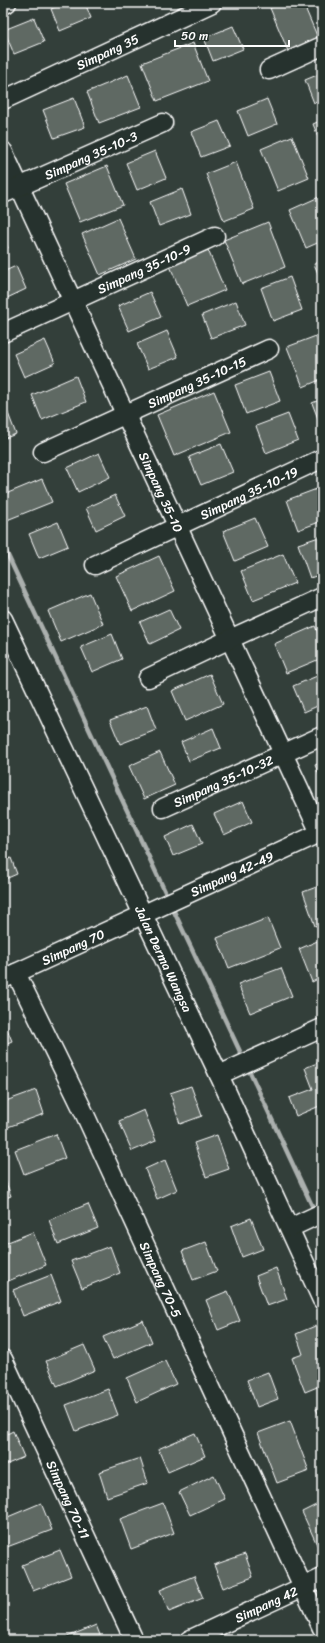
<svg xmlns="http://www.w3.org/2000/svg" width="325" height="1643" viewBox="0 0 325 1643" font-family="Sriracha,sans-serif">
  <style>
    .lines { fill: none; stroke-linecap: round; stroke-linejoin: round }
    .stream { stroke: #abb0ae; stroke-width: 4.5 }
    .building { fill: #5f6964; stroke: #fff }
    .minor-casing { stroke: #fff; stroke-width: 21 }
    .minor { stroke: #26332d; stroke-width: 18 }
    .labels { text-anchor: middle; stroke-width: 4; stroke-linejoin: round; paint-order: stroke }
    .street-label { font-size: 13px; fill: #fff; stroke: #26332d }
  </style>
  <rect width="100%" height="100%" fill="#333f3a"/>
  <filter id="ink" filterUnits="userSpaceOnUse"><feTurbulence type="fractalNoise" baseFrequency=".025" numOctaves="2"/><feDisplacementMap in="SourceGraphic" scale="8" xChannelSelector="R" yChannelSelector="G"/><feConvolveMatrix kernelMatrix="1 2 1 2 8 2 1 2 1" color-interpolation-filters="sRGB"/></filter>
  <g filter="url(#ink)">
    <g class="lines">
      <path class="stream" d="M 3,545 L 168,898
        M 171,905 L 244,1060
        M 247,1066 L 315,1212
        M 318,1218 L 322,1227"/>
    </g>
    <path class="building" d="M 64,3 L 85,3 L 91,18 L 60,31 L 51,9 Z
      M 282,3 L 303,3 L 318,38 L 288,51 L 270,8 Z
      M 34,18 L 44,42 L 14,54 L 4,30 Z
      M 233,26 L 243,49 L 213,61 L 204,38 Z
      M 193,43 L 208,81 L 157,101 L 142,63 Z
      M 322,73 L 322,100 L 314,103 L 305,80 Z
      M 128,75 L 141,107 L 99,123 L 87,92 Z
      M 74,98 L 85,127 L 54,138 L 43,110 Z
      M 267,99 L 277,124 L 248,136 L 238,111 Z
      M 322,120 L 322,146 L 313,124 Z
      M 219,121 L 230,146 L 201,157 L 191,132 Z
      M 292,136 L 309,178 L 278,191 L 261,149 Z
      M 155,151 L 166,178 L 137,190 L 126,163 Z
      M 236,162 L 254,209 L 224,221 L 206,174 Z
      M 107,166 L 123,205 L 80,222 L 64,184 Z
      M 182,189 L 191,214 L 159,226 L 150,202 Z
      M 319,197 L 322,204 L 322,241 L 306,248 L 290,210 Z
      M 118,218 L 136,259 L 100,275 L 82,234 Z
      M 268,222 L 285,267 L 242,284 L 224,240 Z
      M 3,237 L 8,248 L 3,250 Z
      M 208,250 L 225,290 L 187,306 L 170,266 Z
      M 322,261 L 322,283 L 314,264 Z
      M 16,266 L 26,289 L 3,300 L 3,272 Z
      M 290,277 L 302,310 L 273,321 L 261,288 Z
      M 150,292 L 161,317 L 129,331 L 118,306 Z
      M 236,301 L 245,325 L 211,338 L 202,315 Z
      M 167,331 L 178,357 L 148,369 L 137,344 Z
      M 316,336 L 322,352 L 322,379 L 303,387 L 287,347 Z
      M 45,340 L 55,363 L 24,377 L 14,354 Z
      M 269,372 L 280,401 L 246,414 L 235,385 Z
      M 76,376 L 86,402 L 42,420 L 32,395 Z
      M 214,391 L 231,432 L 174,456 L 157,415 Z
      M 322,399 L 322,429 L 312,403 Z
      M 6,408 L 16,434 L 3,439 L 3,410 Z
      M 288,414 L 298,440 L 266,453 L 256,426 Z
      M 221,444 L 233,472 L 201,485 L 189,457 Z
      M 99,453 L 110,477 L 78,492 L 67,468 Z
      M 42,479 L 52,502 L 7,520 L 3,511 L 3,495 Z
      M 322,487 L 322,521 L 298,530 L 287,500 Z
      M 115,495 L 125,516 L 96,530 L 86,508 Z
      M 255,518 L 268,547 L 235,561 L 223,531 Z
      M 58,522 L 68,546 L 39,558 L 29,534 Z
      M 322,536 L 322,574 L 310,578 L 298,544 Z
      M 283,554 L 295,583 L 253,600 L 241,571 Z
      M 159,556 L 175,591 L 132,611 L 116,576 Z
      M 90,593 L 103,624 L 61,642 L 48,611 Z
      M 169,609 L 179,630 L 150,644 L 140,622 Z
      M 315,626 L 322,642 L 322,658 L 286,673 L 274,644 Z
      M 112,634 L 122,659 L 92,672 L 81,647 Z
      M 210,674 L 223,704 L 185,721 L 172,691 Z
      M 322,674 L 322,704 L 304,712 L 293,686 Z
      M 147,706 L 156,730 L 120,744 L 110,720 Z
      M 213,728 L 221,748 L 189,761 L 181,742 Z
      M 160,752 L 175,785 L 144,799 L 129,766 Z
      M 322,762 L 322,782 L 315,765 Z
      M 243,801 L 252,822 L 224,835 L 214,814 Z
      M 193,824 L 202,844 L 173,856 L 165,837 Z
      M 11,858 L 17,874 L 3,880 L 3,861 Z
      M 322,885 L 322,924 L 315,926 L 303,892 Z
      M 268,918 L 280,948 L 229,968 L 217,938 Z
      M 322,939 L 322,977 L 312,982 L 299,949 Z
      M 281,968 L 292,996 L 250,1013 L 238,984 Z
      M 3,1019 L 12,1041 L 3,1045 Z
      M 322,1061 L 322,1105 L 296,1116 L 289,1098 L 313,1089 L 305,1068 Z
      M 191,1086 L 202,1116 L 180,1124 L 170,1093 Z
      M 36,1090 L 44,1114 L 5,1128 L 3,1122 L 3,1102 Z
      M 144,1110 L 156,1141 L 132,1151 L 119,1121 Z
      M 56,1134 L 65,1158 L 24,1174 L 15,1150 Z
      M 217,1135 L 229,1169 L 206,1177 L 194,1143 Z
      M 165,1160 L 177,1190 L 157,1199 L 145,1169 Z
      M 3,1174 L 11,1196 L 3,1199 Z
      M 88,1204 L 98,1228 L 58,1244 L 49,1220 Z
      M 251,1218 L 263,1249 L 242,1257 L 231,1226 Z
      M 33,1232 L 46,1265 L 6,1282 L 3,1276 L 3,1244 Z
      M 206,1242 L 217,1271 L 193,1280 L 182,1251 Z
      M 110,1246 L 120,1273 L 82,1288 L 71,1261 Z
      M 276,1268 L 287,1299 L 267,1306 L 256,1276 Z
      M 51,1275 L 61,1301 L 23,1316 L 13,1290 Z
      M 228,1291 L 240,1321 L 218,1330 L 206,1300 Z
      M 143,1320 L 152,1342 L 113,1359 L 103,1337 Z
      M 320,1324 L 322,1330 L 322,1365 L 320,1366 L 322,1372 L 322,1385 L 305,1392 L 292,1358 L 303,1354 L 296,1334 Z
      M 84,1345 L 95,1370 L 57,1386 L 46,1361 Z
      M 165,1361 L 176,1384 L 137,1402 L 127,1378 Z
      M 268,1372 L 278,1399 L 257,1407 L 247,1380 Z
      M 108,1389 L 118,1415 L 76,1431 L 66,1405 Z
      M 322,1406 L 322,1421 L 316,1409 Z
      M 290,1421 L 309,1471 L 277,1483 L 258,1433 Z
      M 13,1431 L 24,1457 L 3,1466 L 3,1436 Z
      M 195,1433 L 205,1456 L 168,1472 L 158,1449 Z
      M 140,1458 L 148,1483 L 107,1497 L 99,1472 Z
      M 214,1475 L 225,1499 L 190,1515 L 179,1492 Z
      M 322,1502 L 322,1547 L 319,1549 L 302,1512 Z
      M 41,1503 L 52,1530 L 7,1547 L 3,1536 L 3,1519 Z
      M 163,1503 L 174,1533 L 131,1549 L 120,1519 Z
      M 60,1550 L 71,1576 L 33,1591 L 22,1565 Z
      M 245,1554 L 253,1577 L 223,1588 L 214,1565 Z
      M 194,1576 L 203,1598 L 169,1612 L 160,1590 Z
      M 96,1625 L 102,1640 L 68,1640 L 67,1637 Z
      M 281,1635 L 283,1640 L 271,1640 Z"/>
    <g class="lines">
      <g class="minor-casing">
        <g id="minor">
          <path d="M 3,5 L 7,3"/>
          <path d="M 269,70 L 322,46"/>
          <path id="s1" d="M 3,100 L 212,3"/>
          <path id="s2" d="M 3,151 L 320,833"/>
          <path id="s3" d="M 3,194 L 163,123"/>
          <path id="s4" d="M 3,333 L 215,236"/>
          <path id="s5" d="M 43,452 L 269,349"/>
          <path id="s6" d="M 95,565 L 321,459"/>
          <path id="s7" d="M 3,619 L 219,1075 L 322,1300"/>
          <path d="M 148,678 L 230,639 L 322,597"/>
          <path id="s8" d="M 163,808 L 322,736"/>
          <path id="s9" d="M 16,973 L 81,1106 L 322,1628"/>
          <path id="s10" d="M 3,979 L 322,832"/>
          <path d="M 219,1075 L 322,1028"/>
          <path d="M 290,1228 L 322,1213"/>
          <path id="s11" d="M 3,1359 L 134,1640"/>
          <path id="s12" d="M 189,1640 L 322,1578"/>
        </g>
      </g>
      <use href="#minor" class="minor"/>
    </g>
  </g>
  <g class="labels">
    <g class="street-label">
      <text dy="5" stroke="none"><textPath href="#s1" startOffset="115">Simpang 35</textPath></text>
      <text dy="5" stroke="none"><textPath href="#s3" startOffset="96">Simpang 35-10-3</textPath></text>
      <text dy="5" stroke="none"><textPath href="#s4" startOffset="155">Simpang 35-10-9</textPath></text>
      <text dy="5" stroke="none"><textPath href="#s5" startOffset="169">Simpang 35-10-15</textPath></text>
      <text dy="5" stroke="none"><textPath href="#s2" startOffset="376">Simpang 35-10</textPath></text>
      <text dy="5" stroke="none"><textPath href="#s6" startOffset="170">Simpang 35-10-19</textPath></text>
      <text dy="5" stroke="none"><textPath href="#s8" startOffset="66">Simpang 35-10-32</textPath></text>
      <text dy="5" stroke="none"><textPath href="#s10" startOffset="252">Simpang 42-49</textPath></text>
      <text dy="5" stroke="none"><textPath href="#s10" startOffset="77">Simpang 70</textPath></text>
      <text dy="5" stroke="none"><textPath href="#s7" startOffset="376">Jalan Derma Wangsa</textPath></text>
      <text dy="5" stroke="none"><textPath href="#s9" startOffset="339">Simpang 70-5</textPath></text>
      <text dy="5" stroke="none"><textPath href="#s11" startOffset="155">Simpang 70-11</textPath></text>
      <text dy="5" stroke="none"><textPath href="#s12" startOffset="85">Simpang 42</textPath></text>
    </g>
  </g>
  <rect width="325" height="1643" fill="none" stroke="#26332d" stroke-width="16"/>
  <rect x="8" y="8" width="309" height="1627" fill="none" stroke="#fff" stroke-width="1.5" filter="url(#ink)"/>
  <path d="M175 40v6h114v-6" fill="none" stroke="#ffffff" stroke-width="2"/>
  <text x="181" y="40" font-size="12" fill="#ffffff" stroke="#26332d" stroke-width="3" paint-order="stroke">50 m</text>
</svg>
